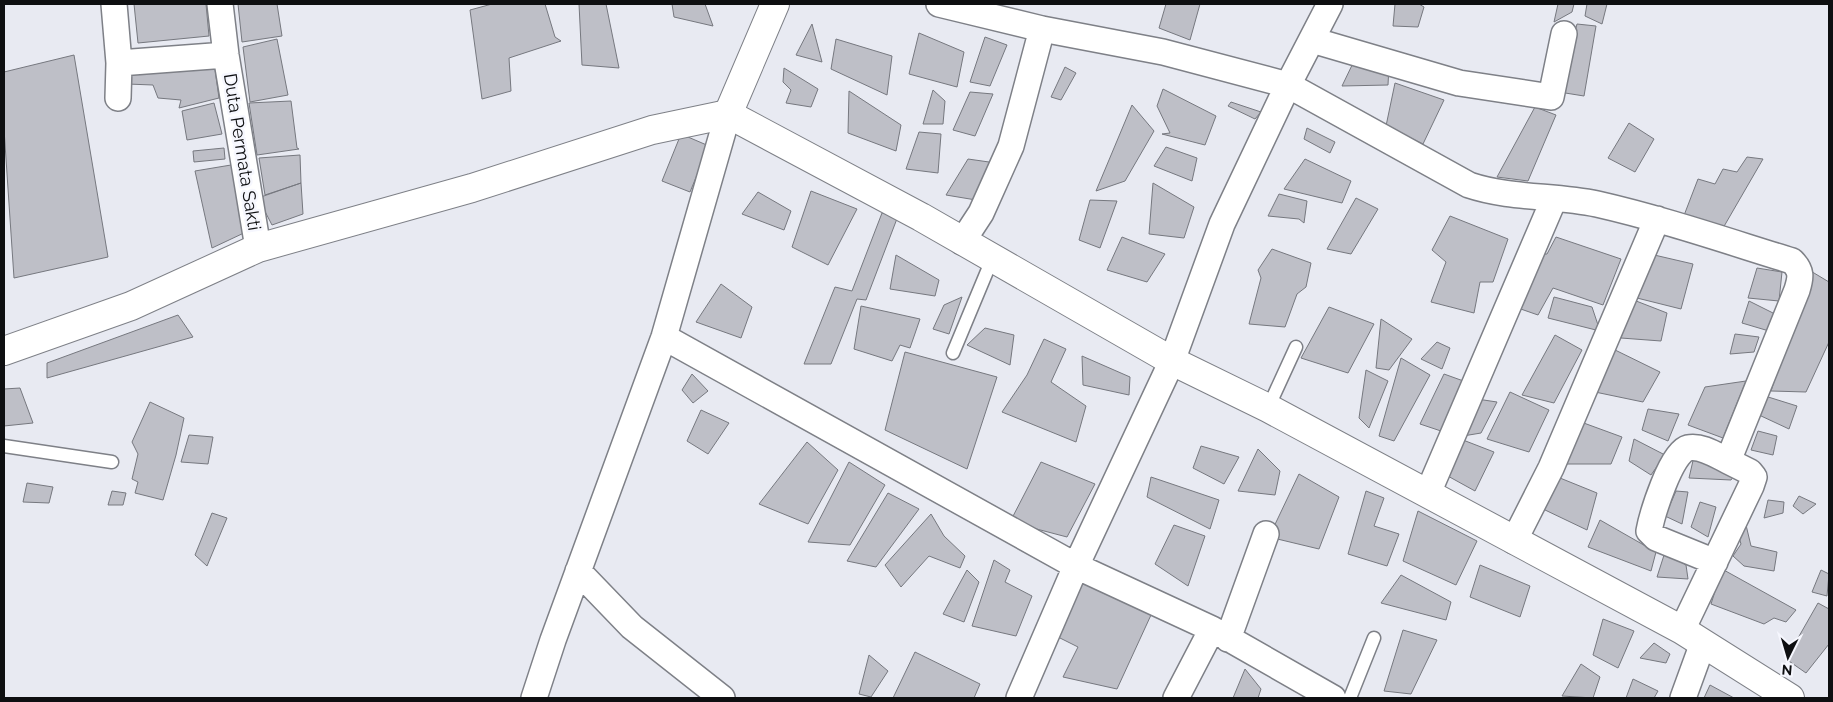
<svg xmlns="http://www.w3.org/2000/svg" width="1833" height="702" viewBox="0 0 1833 702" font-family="Raleway,sans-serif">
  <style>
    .building { fill: #bebfc7; stroke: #76787f }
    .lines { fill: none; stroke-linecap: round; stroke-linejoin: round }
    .service-casing { stroke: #7e8087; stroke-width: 15 }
    .minor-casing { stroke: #7e8087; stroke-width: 28 }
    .tertiary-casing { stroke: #7e8087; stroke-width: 30 }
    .secondary-casing { stroke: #7e8087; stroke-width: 30 }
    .service { stroke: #fff; stroke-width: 12 }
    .minor { stroke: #fff; stroke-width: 25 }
    .tertiary { stroke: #fff; stroke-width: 28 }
    .secondary { stroke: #fff; stroke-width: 28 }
    .labels { text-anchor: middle; stroke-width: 5; stroke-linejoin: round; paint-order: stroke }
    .street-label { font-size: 18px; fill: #0e0f11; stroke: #f6f7fe }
  </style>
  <rect width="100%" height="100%" fill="#e8eaf2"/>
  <path class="building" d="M 134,4 L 206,4 L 209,36 L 138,43 Z
    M 238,4 L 277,4 L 282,36 L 242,42 Z
    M 492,4 L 545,4 L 555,37 L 561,41 L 509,58 L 511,91 L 482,99 L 470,10 Z
    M 579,4 L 606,4 L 619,68 L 582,65 Z
    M 672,4 L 705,4 L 713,26 L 674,17 Z
    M 1166,4 L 1200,4 L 1190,40 L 1159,28 Z
    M 1395,4 L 1419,4 L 1424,7 L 1418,27 L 1393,26 Z
    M 1558,4 L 1574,4 L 1572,12 L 1554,22 Z
    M 1587,4 L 1607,4 L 1602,24 L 1585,16 Z
    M 812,24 L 822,62 L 796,55 Z
    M 1577,24 L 1596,26 L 1584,96 L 1559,92 Z
    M 919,33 L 964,52 L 957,87 L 909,74 Z
    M 985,37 L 1007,45 L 990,86 L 970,82 Z
    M 277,39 L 288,95 L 250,102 L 243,47 Z
    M 836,39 L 892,56 L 887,95 L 831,69 Z
    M 74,55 L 108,257 L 14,278 L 4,129 L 4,72 Z
    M 1355,59 L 1389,65 L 1388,85 L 1342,86 Z
    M 214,62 L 219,98 L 179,108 L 181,100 L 158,98 L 153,85 L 127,84 L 128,70 Z
    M 1065,67 L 1076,73 L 1061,100 L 1051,97 Z
    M 784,68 L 818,89 L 811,107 L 786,103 L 791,90 L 783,82 Z
    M 1395,83 L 1444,100 L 1423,144 L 1386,126 Z
    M 1163,89 L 1216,116 L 1205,145 L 1162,134 L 1170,133 L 1157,106 Z
    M 933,90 L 945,101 L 943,124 L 923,124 Z
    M 849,91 L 901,125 L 896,151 L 848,133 Z
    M 970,92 L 993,94 L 975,136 L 953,130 Z
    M 291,101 L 297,148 L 299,149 L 257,155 L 249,103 Z
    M 1231,102 L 1261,112 L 1255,119 L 1228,106 Z
    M 214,103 L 222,134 L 187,140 L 182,111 Z
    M 1132,105 L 1154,131 L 1125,181 L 1096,191 Z
    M 1535,107 L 1556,115 L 1528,181 L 1497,177 Z
    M 1629,123 L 1654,139 L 1635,172 L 1608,158 Z
    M 1307,128 L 1335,142 L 1330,153 L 1304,139 Z
    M 919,132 L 941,134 L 938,173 L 906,169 Z
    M 681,134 L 709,146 L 690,192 L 662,181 Z
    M 1166,147 L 1197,158 L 1192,181 L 1154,166 Z
    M 224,148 L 225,159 L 194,162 L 193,151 Z
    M 300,155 L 301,183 L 265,195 L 259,158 Z
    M 1747,157 L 1763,159 L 1719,235 L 1683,218 L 1698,179 L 1715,184 L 1723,169 L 1737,172 Z
    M 968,159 L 996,163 L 976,200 L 946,195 Z
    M 1305,159 L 1351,181 L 1342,203 L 1284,189 Z
    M 237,164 L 246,232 L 212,248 L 195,171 Z
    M 301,183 L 303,214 L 272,225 L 258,198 Z
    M 1153,183 L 1194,207 L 1184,238 L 1149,234 Z
    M 811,191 L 857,209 L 828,265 L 792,247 Z
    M 758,192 L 791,211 L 784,230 L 742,214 Z
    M 1279,194 L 1307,201 L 1304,223 L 1299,219 L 1268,216 Z
    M 1356,198 L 1378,209 L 1351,254 L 1327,249 Z
    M 1090,200 L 1117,201 L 1100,248 L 1079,240 Z
    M 882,213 L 898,216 L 866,300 L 857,299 L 831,364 L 804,364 L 835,287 L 852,291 Z
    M 1450,216 L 1508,239 L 1493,282 L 1480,282 L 1474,313 L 1431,302 L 1446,262 L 1432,250 Z
    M 1122,237 L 1165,254 L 1147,282 L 1107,270 Z
    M 1556,237 L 1621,259 L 1603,305 L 1553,288 L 1538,315 L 1515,307 L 1540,254 L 1547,254 Z
    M 1272,249 L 1311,263 L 1306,287 L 1297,294 L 1285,327 L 1249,324 L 1261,278 L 1258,270 Z
    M 1650,254 L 1693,264 L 1681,309 L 1633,297 Z
    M 896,255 L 939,280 L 935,296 L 890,289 Z
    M 1757,268 L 1782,272 L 1779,301 L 1748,298 Z
    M 1809,270 L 1829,282 L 1829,342 L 1806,392 L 1771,391 Z
    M 721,284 L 752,307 L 741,338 L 696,322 Z
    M 962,297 L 949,334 L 933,329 L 944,305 Z
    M 1554,297 L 1592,307 L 1600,331 L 1548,318 Z
    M 1631,299 L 1667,313 L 1661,341 L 1621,338 Z
    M 1749,301 L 1777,315 L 1769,331 L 1742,323 Z
    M 861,306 L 920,319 L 910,348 L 900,345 L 892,361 L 854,349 Z
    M 1329,307 L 1374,324 L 1348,373 L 1301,358 Z
    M 178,315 L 193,337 L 47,378 L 47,363 Z
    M 1381,319 L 1412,339 L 1389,370 L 1376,368 Z
    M 985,328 L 1014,335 L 1010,365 L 967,345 Z
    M 1735,334 L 1759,337 L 1754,352 L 1730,354 Z
    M 1555,335 L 1582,350 L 1554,403 L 1522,395 Z
    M 1044,339 L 1066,349 L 1051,382 L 1086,406 L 1076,442 L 1002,412 L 1027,375 Z
    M 1437,342 L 1450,348 L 1442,369 L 1421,359 Z
    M 1611,348 L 1660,372 L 1643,402 L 1595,392 Z
    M 905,352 L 997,377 L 967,469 L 885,430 Z
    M 1082,356 L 1130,377 L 1129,395 L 1083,385 Z
    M 1401,358 L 1430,375 L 1394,441 L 1379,436 Z
    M 1366,370 L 1388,381 L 1369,428 L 1359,418 Z
    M 692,374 L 708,391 L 693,403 L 682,390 Z
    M 1444,374 L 1469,383 L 1447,433 L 1420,424 Z
    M 1746,381 L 1723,438 L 1688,425 L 1705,387 Z
    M 20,388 L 33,423 L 4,426 L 4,389 Z
    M 1510,392 L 1549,410 L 1529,452 L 1487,439 Z
    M 1765,396 L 1797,406 L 1789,429 L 1759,415 Z
    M 1477,399 L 1497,402 L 1481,433 L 1463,436 Z
    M 150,402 L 184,418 L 176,455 L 163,500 L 135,493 L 138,482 L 132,479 L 138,454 L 132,442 Z
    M 1648,409 L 1679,414 L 1668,441 L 1642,430 Z
    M 701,410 L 729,423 L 708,454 L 687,441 Z
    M 1581,422 L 1622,437 L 1611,464 L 1560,464 Z
    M 1758,431 L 1777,436 L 1773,455 L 1751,450 Z
    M 189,435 L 213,437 L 208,464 L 181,462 Z
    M 1634,439 L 1665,455 L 1651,475 L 1629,461 Z
    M 1463,440 L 1494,452 L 1475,491 L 1446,475 Z
    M 807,442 L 838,470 L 808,524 L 759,504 Z
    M 1201,446 L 1239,457 L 1224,484 L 1193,468 Z
    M 1258,449 L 1280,471 L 1275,495 L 1238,491 Z
    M 1695,452 L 1736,473 L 1731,480 L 1689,478 Z
    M 849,462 L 885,485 L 850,545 L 808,542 Z
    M 1041,462 L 1095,484 L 1067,537 L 1010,522 Z
    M 1299,474 L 1339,497 L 1319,549 L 1269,537 Z
    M 1151,477 L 1219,500 L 1210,529 L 1147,497 Z
    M 1560,478 L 1597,493 L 1587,530 L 1543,509 Z
    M 27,483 L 53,487 L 49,503 L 23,502 Z
    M 112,491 L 126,493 L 123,505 L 108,505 Z
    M 1366,491 L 1384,498 L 1374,526 L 1399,534 L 1387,566 L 1348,554 Z
    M 1676,491 L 1688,492 L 1682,524 L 1665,516 Z
    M 888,493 L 919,509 L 876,567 L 847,561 Z
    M 1799,496 L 1816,504 L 1803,514 L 1793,506 Z
    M 1768,500 L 1784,502 L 1783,513 L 1764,518 Z
    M 1700,502 L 1716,507 L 1708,537 L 1691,527 Z
    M 1418,511 L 1477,541 L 1456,585 L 1403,561 Z
    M 212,513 L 227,518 L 207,566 L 195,555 Z
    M 931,514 L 944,536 L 965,556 L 960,568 L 929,556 L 901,587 L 885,565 Z
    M 1600,520 L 1656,552 L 1651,571 L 1588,547 Z
    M 1735,524 L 1746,525 L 1751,546 L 1777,552 L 1774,571 L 1744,566 L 1733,556 L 1741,544 Z
    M 1174,525 L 1205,536 L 1188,586 L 1155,564 Z
    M 1665,552 L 1686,565 L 1688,579 L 1657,577 Z
    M 994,560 L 1010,570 L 1005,582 L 1032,596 L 1016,636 L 972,626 Z
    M 1480,565 L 1530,586 L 1520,617 L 1470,597 Z
    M 1722,569 L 1796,610 L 1786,622 L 1774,618 L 1764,624 L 1711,604 Z
    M 967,570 L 979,582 L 964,622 L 943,614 Z
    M 1821,570 L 1829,574 L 1827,596 L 1812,592 Z
    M 1401,575 L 1451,602 L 1446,620 L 1381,603 Z
    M 1084,576 L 1151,615 L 1117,689 L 1063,677 L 1078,647 L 1054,635 Z
    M 1818,603 L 1829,609 L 1829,644 L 1806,673 L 1786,659 Z
    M 1603,619 L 1634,631 L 1618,668 L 1593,655 Z
    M 1403,630 L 1437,640 L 1411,694 L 1384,691 Z
    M 1654,643 L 1670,654 L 1666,663 L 1640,658 Z
    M 915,652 L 980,684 L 974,698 L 893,698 Z
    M 869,655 L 888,671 L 871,697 L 859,694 Z
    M 1581,664 L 1600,677 L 1593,698 L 1562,696 Z
    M 1245,669 L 1261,689 L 1258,698 L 1233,698 Z
    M 1633,679 L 1658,691 L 1654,698 L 1626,698 Z
    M 1710,685 L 1734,698 L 1704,698 Z"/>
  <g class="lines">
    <g class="service-casing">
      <path id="service" d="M 953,353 L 993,257
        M 1268,408 L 1296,347
        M 4,446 L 112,462
        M 1350,698 L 1374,638"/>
    </g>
    <g class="minor-casing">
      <path id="minor" d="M 114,4 L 119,63 L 226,55
        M 220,4 L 226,55 L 258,248
        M 939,4 L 1042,29 L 1163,52 L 1288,85 L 1469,185 C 1511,199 1555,195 1597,204 C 1663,219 1727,241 1792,261 C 1802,271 1801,277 1797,290 L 1728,461 L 1750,472 L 1754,477 L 1751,486 L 1682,630
        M 1312,40 L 1459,83 L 1551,97 L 1564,34
        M 118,98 L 119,63
        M 962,242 L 981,213 L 1011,146 L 1042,29
        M 664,337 L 1076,566 L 1212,629 L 1333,698
        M 1428,493 L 1554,199
        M 1514,541 L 1551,468 L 1657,219
        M 1715,562 L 1656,538 L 1649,531 C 1652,515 1671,452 1688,448 C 1701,445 1716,455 1728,461
        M 578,571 L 632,627 L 722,698
        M 1228,639 L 1266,534
        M 534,698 L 553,640 L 664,337 L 728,114
        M 1019,698 L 1076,566 L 1172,361 L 1222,224 L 1288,85 L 1330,4
        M 1176,698 L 1212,629
        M 1683,698 L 1703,643"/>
    </g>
    <g class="tertiary-casing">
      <path id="tertiary" d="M 4,351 L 131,306 L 258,248 L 472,188 L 652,130 L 728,114"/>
    </g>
    <g class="secondary-casing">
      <path id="secondary" d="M 775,4 L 728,114 L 921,217 L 1172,361 L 1268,408 L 1682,630 L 1790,698"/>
    </g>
    <use href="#service" class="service"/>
    <use href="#minor" class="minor"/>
    <use href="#tertiary" class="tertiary"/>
    <use href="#secondary" class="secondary"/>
  </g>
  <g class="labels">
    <g class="street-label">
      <text transform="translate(242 152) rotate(81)" y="6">Duta Permata Sakti</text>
    </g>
  </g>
  <rect width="1833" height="702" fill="none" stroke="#0e0f11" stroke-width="10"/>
  <g transform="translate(1788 657) rotate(185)" stroke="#f6f7fe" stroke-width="4" paint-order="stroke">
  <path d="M0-4L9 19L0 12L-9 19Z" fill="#0e0f11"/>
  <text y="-8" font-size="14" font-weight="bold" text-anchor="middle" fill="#0e0f11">N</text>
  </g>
</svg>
